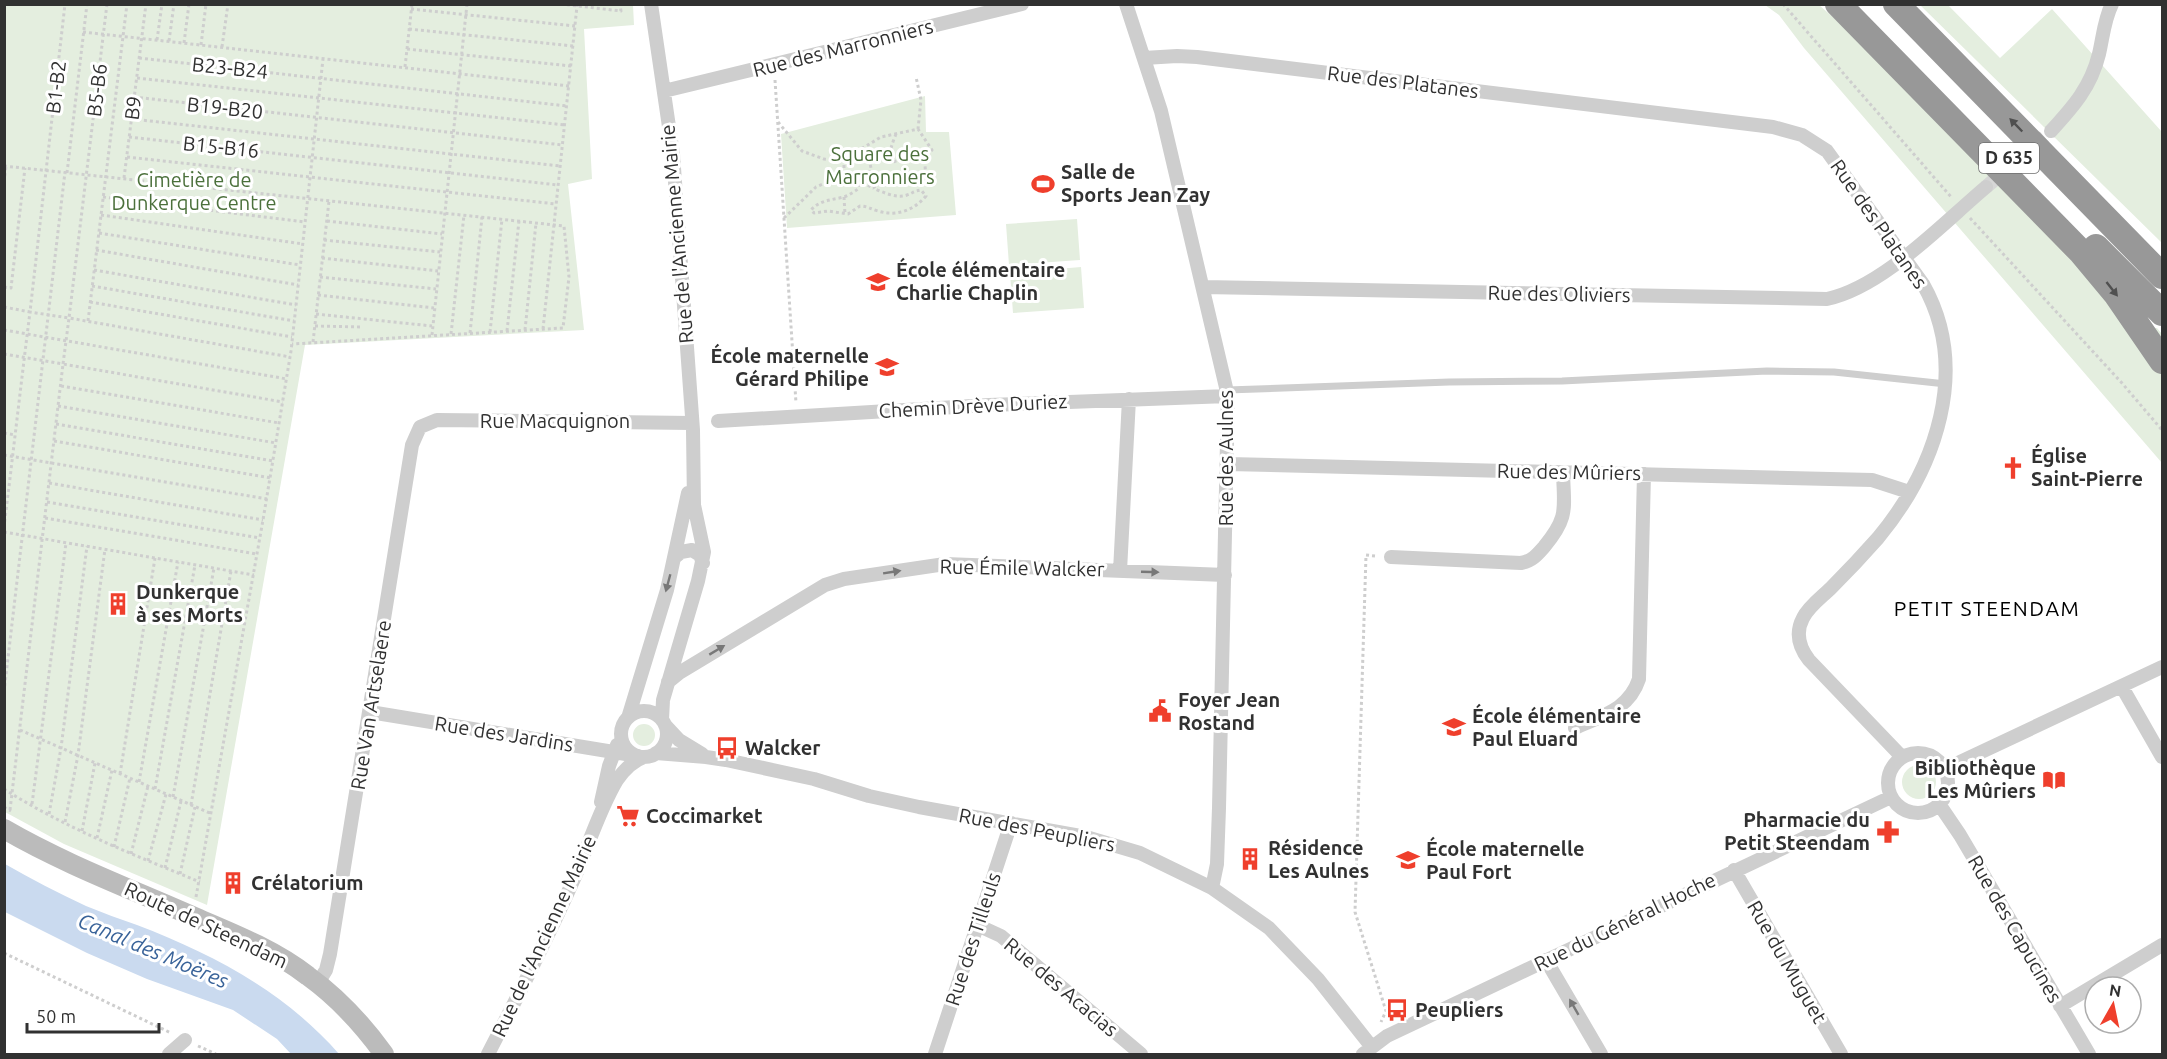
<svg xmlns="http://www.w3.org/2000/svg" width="2167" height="1059" viewBox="0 0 2167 1059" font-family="Ubuntu,sans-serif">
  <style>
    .green { fill: #e4eedf }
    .water { fill: #cadaef }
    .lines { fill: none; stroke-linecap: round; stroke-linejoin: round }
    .street-tunnel { stroke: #d6d6d6; stroke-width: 14; stroke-dasharray: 14 7; stroke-linecap: butt }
    .path { stroke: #cecece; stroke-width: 3; stroke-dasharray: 3 3; stroke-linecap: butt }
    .lane { stroke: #cecece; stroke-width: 7 }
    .street { stroke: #cecece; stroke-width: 14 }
    .secondary { stroke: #bbb; stroke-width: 20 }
    .highway { stroke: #989898; stroke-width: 26 }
    .oneway { fill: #505050 }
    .oneway2 { fill: #787878 }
    .labels { text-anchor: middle; stroke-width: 6; stroke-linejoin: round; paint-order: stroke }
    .shield { fill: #fff; stroke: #6f6f6f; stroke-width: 1.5 }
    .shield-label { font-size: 18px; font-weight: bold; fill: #313131 }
    .street-label { font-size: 20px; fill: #313131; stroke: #fff }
    .park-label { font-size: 20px; fill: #4b703b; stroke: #fff }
    .poi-label { font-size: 20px; font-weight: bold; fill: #313131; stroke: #fff; text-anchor: start }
    .neighbourhood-label { font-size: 21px; letter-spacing: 1.5px; fill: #000; stroke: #fff }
    .water-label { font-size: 21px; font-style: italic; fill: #396399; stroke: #fff }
  </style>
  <rect width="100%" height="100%" fill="#fff"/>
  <path class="green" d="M 4,5 L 633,5 L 634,25 L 584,29 L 592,179 L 568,184 L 584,330 L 305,345 L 207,905 L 64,844 L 5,812 Z
    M 1765,5 L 1819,5 L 1880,58 L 2077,262 L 2124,326 L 2157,328 L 2162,334 L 2162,463 L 1804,48 L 1779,15 Z
    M 1920,5 L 1948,5 L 2000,58 L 2052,9 L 2162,132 L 2162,243 Z
    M 925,96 L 926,132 L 949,132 L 956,215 L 787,228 L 781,134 Z
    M 1077,219 L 1080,260 L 1009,265 L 1006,224 Z
    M 1081,267 L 1084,308 L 1013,313 L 1010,273 Z
    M633 735a11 11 0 1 1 22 0a11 11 0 1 1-22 0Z
    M1902 782a17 17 0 1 1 34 0a17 17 0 1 1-34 0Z"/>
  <path class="water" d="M 5,864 C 31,879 58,893 86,906 C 103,913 120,919 137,925 C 213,954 285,992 339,1054 L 291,1054 L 277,1039 L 233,1010 L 147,979 L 87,953 L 5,912 Z"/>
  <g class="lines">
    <path class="street-tunnel" d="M 1986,187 L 2051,131"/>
    <path class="path" d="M 107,4 L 69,318 L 290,357
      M 561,4 L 621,11 L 620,4
      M 1783,4 L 1952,198
      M 411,9 L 575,26
      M 409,29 L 573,46
      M 83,32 L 569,86
      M 157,40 L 162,4
      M 169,41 L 174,4
      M 184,43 L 189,4
      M 201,45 L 206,4
      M 222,47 L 228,4
      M 407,49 L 571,66
      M 139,58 L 567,106
      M 405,67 L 412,4
      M 137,78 L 565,125
      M 775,80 L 796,403
      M 134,97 L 563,145
      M 132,119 L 560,166
      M 778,122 L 802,151 L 824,159 L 838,160 L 843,160 L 881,137 L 918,129 L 921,100 L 916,77
      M 896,134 C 893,142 887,154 893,162 L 921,153 L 927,156 L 932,150 L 918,129
      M 129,137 L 558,185
      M 861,150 L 869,159 L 871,168 L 866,178 L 860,181 L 873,188 C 884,179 912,179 926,181 L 925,165 L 927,156
      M 127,157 L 556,204
      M 844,159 L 844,175 L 860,181 L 858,189 C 854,192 849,195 844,197 C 832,200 820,200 811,210 L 814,213 L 828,211 L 848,214 L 860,206 C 867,206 871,209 878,211 C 897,217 914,210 926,196 L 921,190 C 914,191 913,193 907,195 C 897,199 882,192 873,188
      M 4,166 L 564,226 L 569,277 L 563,328 L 292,344
      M 67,173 L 87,4
      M 124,178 L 146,4
      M 4,182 L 6,166
      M 103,197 L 305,222
      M 844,197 L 845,214
      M 101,215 L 303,244
      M 784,218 L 816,187 L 844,175
      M 1970,218 L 2121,382 L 2162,430
      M 327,221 L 442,234
      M 99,233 L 300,265
      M 324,240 L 440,252
      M 96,250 L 298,285
      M 322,258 L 438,271
      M 94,270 L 296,305
      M 320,277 L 436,289
      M 92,286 L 294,321
      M 4,287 L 11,288 L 25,168
      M 318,295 L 434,308
      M 90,302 L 292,337
      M 4,307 L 30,312 L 65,4
      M 316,314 L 432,326
      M 88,321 L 127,4
      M 315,326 L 363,327
      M 543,329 L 577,6
      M 4,330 L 287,379
      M 525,330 L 536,223
      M 507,331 L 519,221
      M 490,332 L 502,219
      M 470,333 L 482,217
      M 451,334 L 464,215
      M 432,335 L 467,4
      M 313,342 L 329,201
      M 4,354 L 63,364 L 69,318 L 30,312 C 21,383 13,455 4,527
      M 61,386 L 279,423
      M 58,406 L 276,443
      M 56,424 L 273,461
      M 4,433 L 15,435
      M 54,441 L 271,478
      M 4,455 L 267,499
      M 49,483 L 263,520
      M 47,502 L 260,538
      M 45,518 L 257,554
      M 4,532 L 254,575
      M 1375,556 L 1366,555 L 1355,912 L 1386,1011 L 1381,1022
      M 4,692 L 65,172
      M 20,730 L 212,814
      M 120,774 L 155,558
      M 139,782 L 178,562
      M 4,789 C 65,828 134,855 200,882
      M 155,789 L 195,565
      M 173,797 L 214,568
      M 32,804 L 66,543
      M 191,805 L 231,571
      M 4,807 L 11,811
      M 10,810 L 63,364 L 283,402
      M 49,814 L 61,748 L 87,546
      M 65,822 L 78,755 L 105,549
      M 82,831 L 95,763
      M 97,838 L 112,770
      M 114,847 L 130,778
      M 131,854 L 148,786
      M 148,861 L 166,794
      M 165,868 L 181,801
      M 180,874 L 195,807
      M 196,897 L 263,520 L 291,351 L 323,59
      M 4,953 L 171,1033
      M 198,1046 L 216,1054"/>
    <path class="lane" d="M 1227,390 L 1449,382 L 1562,381 L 1767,371 L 1834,372 L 1946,384"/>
    <path class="street" d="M 651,4 L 673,154 L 693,430 L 694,505 L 704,552 L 698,581 L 663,700 L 662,720
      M 1126,4 L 1161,111 L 1228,396 L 1219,808 L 1217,864 L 1212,888
      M 1144,58 L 1177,56 L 1197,57 L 1773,127 L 1802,135 L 1827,151 L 1923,284 C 1971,369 1936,468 1878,538 C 1863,555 1847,572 1831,588 C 1822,597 1809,606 1803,618 C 1795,633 1799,647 1809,660 L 1902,757
      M 664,91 L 1022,4
      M 2051,131 C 2073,107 2091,87 2099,54 C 2103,37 2104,20 2112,4
      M 1203,287 L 1827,299 C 1883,287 1942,224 1986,187
      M 718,421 L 989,405 L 1228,396
      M 1228,464 L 1872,480 L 1909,492
      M 675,557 L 681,552 L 692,550 L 700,555 L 703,563
      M 1391,557 L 1521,563 C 1532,561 1537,555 1544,547 C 1569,517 1564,509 1563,472
      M 1120,571 L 1129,399
      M 668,682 L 679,673 L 825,585 L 844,579 L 945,564 L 1225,575
      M 2122,687 L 2162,757
      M621 734a23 23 0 1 1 46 0a23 23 0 1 1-46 0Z
      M 370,712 L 638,756
      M 628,718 L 667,590 L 688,493
      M 665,725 L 679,740 L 702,754
      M 1575,728 C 1601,716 1629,710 1639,679 L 1644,474
      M1888 783a30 30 0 1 1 60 0a30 30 0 1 1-60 0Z
      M 656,753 L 706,757 L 726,760 L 814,779 L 869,796 L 919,807 L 1086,837 L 1140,853 L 1212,888 L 1269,928 L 1318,979 L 1371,1046
      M 1945,769 L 2162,667
      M 601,802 L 609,766 L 617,745
      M 1939,804 L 1960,835 L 2089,1054
      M 1734,870 L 1841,1054
      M 977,925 L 1001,936 L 1141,1054
      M 1546,960 L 1601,1054
      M 318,983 L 326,970 L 330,954 L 412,445 L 420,427 L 437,420 L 692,423
      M 2060,1006 L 2162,945
      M 169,1054 L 185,1040
      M 488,1054 C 517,998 547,940 573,881 C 588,848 598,812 617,780 C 624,770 633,761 644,757
      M 935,1054 L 1011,823
      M 1363,1054 L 1387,1036 L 1891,797"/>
    <path class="secondary" d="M 4,829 C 66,865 134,890 199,919 C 237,935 276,951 308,976 C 337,997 363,1025 384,1054"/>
    <path class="highway" d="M 1838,4 L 2081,252 L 2116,294 L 2162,361
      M 1896,4 L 2162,276
      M 2096,247 L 2162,313"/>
  </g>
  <defs><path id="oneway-solid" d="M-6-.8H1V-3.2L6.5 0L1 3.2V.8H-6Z" transform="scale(1.5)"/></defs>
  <g class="oneway">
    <use href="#oneway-solid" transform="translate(2016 125) rotate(-134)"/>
    <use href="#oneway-solid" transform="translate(2112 289) rotate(52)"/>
  </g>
  <g class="oneway2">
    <use href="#oneway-solid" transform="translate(892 572) rotate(-9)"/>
    <use href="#oneway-solid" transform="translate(1150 572) rotate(2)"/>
    <use href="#oneway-solid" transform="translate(668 583) rotate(105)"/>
    <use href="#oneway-solid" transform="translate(717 650) rotate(-31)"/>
    <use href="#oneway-solid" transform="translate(1574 1007) rotate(-120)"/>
  </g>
  <defs>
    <g id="stadium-bare" transform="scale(1.8)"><path d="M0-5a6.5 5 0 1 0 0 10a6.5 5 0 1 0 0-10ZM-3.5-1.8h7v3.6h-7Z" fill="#ef3f2c" stroke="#fff" stroke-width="2.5" paint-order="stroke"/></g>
    <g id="school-bare" transform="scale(1.8)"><path d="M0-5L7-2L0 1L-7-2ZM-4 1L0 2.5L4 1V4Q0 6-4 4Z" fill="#ef3f2c" stroke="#fff" stroke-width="2.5" paint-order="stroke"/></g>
    <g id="church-bare" transform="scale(1.8)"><path d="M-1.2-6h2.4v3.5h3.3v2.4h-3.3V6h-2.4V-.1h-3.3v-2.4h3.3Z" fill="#ef3f2c" stroke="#fff" stroke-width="2.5" paint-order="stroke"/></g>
    <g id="building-bare" transform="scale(1.8)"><path d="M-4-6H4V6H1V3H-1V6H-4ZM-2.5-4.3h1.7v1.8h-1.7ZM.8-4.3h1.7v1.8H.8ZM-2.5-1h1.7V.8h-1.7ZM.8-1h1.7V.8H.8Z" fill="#ef3f2c" stroke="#fff" stroke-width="2.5" paint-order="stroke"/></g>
    <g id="civic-bare" transform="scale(1.8)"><path d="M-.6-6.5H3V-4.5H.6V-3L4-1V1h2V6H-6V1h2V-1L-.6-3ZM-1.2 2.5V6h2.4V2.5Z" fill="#ef3f2c" stroke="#fff" stroke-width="2.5" paint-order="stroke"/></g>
    <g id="bus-bare" transform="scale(1.8)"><path d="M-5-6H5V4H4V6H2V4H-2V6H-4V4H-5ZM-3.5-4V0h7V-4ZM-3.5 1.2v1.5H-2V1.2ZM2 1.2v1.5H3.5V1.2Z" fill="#ef3f2c" stroke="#fff" stroke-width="2.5" paint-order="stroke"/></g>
    <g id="library-bare" transform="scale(1.8)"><path d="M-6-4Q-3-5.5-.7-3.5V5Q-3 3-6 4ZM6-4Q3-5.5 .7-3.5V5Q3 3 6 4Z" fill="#ef3f2c" stroke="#fff" stroke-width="2.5" paint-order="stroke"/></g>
    <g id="supermarket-bare" transform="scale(1.8)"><path d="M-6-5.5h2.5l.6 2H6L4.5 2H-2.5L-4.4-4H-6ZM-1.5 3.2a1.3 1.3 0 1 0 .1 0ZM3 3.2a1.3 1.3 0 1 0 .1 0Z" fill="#ef3f2c" stroke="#fff" stroke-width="2.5" paint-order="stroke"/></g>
    <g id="pharmacy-bare" transform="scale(1.8)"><path d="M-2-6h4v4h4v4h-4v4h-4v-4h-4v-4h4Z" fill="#ef3f2c" stroke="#fff" stroke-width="2.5" paint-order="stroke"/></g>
  </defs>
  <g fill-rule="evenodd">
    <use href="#stadium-bare" x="1043" y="184"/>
    <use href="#school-bare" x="878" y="282"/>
    <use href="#school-bare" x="887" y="367"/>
    <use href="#church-bare" x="2013" y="468"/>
    <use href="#building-bare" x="118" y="604"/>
    <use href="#civic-bare" x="1160" y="711"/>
    <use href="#school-bare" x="1454" y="727"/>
    <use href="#bus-bare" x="727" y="748"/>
    <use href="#library-bare" x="2054" y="780"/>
    <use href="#supermarket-bare" x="628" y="816"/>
    <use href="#pharmacy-bare" x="1888" y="832"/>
    <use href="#building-bare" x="1250" y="859"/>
    <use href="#school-bare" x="1408" y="860"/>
    <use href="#building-bare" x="233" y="883"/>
    <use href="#bus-bare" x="1397" y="1010"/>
  </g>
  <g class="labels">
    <rect class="shield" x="1979" y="143" width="60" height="30" rx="4.5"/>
    <g class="shield-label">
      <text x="2009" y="164">D 635</text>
    </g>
    <g class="street-label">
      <text transform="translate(843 48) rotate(-14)" y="7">Rue des Marronniers</text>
      <text transform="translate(230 68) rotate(6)" y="7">B23-B24</text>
      <text transform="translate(1403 82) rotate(7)" y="7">Rue des Platanes</text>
      <text transform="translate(56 87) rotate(-83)" y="7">B1-B2</text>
      <text transform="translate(97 90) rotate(-83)" y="7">B5-B6</text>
      <text transform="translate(133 108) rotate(-83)" y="7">B9</text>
      <text transform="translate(225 108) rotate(6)" y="7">B19-B20</text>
      <text transform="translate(221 147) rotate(6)" y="7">B15-B16</text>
      <text transform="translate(1879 224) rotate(55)" y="7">Rue des Platanes</text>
      <text transform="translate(677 234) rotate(-95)" y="7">Rue de l'Ancienne Mairie</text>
      <text transform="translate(1559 294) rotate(1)" y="7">Rue des Oliviers</text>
      <text transform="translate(973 406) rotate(-3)" y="7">Chemin Drève Duriez</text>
      <text x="555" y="428">Rue Macquignon</text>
      <text transform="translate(1226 458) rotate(-90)" y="7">Rue des Aulnes</text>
      <text transform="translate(1569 472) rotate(1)" y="7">Rue des Mûriers</text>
      <text transform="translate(1022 568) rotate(1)" y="7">Rue Émile Walcker</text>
      <text transform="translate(371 705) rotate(-81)" y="7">Rue Van Artselaere</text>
      <text transform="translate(504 734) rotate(9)" y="7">Rue des Jardins</text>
      <text transform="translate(1037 830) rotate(11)" y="7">Rue des Peupliers</text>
      <text transform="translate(1625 922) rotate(-26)" y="7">Rue du Général Hoche</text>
      <text transform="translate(206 925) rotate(25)" y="7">Route de Steendam</text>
      <text transform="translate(2015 929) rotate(60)" y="7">Rue des Capucines</text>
      <text transform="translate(544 936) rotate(-65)" y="7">Rue de l'Ancienne Mairie</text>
      <text transform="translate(973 939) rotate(-72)" y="7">Rue des Tilleuls</text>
      <text transform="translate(1787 962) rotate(60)" y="7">Rue du Muguet</text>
      <text transform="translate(1061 987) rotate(40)" y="7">Rue des Acacias</text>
    </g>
    <g class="park-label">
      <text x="880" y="161">Square des<tspan x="880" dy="23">Marronniers</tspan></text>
      <text x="194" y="187">Cimetière de<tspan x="194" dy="23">Dunkerque Centre</tspan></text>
    </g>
    <g class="poi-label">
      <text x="1061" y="179">Salle de<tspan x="1061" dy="23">Sports Jean Zay</tspan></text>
      <text x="896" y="277">École élémentaire<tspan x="896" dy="23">Charlie Chaplin</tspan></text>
      <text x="869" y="363" text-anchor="end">École maternelle<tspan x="869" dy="23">Gérard Philipe</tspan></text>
      <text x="2031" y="463">Église<tspan x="2031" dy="23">Saint-Pierre</tspan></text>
      <text x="136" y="599">Dunkerque<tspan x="136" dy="23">à ses Morts</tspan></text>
      <text x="1178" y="707">Foyer Jean<tspan x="1178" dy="23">Rostand</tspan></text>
      <text x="1472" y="723">École élémentaire<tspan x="1472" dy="23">Paul Eluard</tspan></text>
      <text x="745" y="755">Walcker</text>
      <text x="2036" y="775" text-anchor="end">Bibliothèque<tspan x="2036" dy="23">Les Mûriers</tspan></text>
      <text x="646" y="823">Coccimarket</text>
      <text x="1870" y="827" text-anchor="end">Pharmacie du<tspan x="1870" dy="23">Petit Steendam</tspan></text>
      <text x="1268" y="855">Résidence<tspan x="1268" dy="23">Les Aulnes</tspan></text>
      <text x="1426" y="856">École maternelle<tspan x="1426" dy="23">Paul Fort</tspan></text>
      <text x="251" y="890">Crélatorium</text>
      <text x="1415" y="1017">Peupliers</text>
    </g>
    <g class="neighbourhood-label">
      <text x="1987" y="616">PETIT STEENDAM</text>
    </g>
    <g class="water-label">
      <text transform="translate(153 951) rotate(23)" y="7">Canal des Moëres</text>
    </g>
  </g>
  <rect width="2167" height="1059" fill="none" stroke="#313131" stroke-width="12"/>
  <g transform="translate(2113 1005) rotate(9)"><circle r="28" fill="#ffffff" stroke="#adadad" stroke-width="1.5"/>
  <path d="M0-4.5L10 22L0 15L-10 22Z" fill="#ef3f2c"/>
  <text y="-9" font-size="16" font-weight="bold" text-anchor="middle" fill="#313131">N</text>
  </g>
  <path d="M27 1023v9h132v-9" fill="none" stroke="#313131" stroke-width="3"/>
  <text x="36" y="1023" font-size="18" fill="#313131" stroke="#ffffff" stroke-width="4.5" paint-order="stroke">50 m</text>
</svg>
